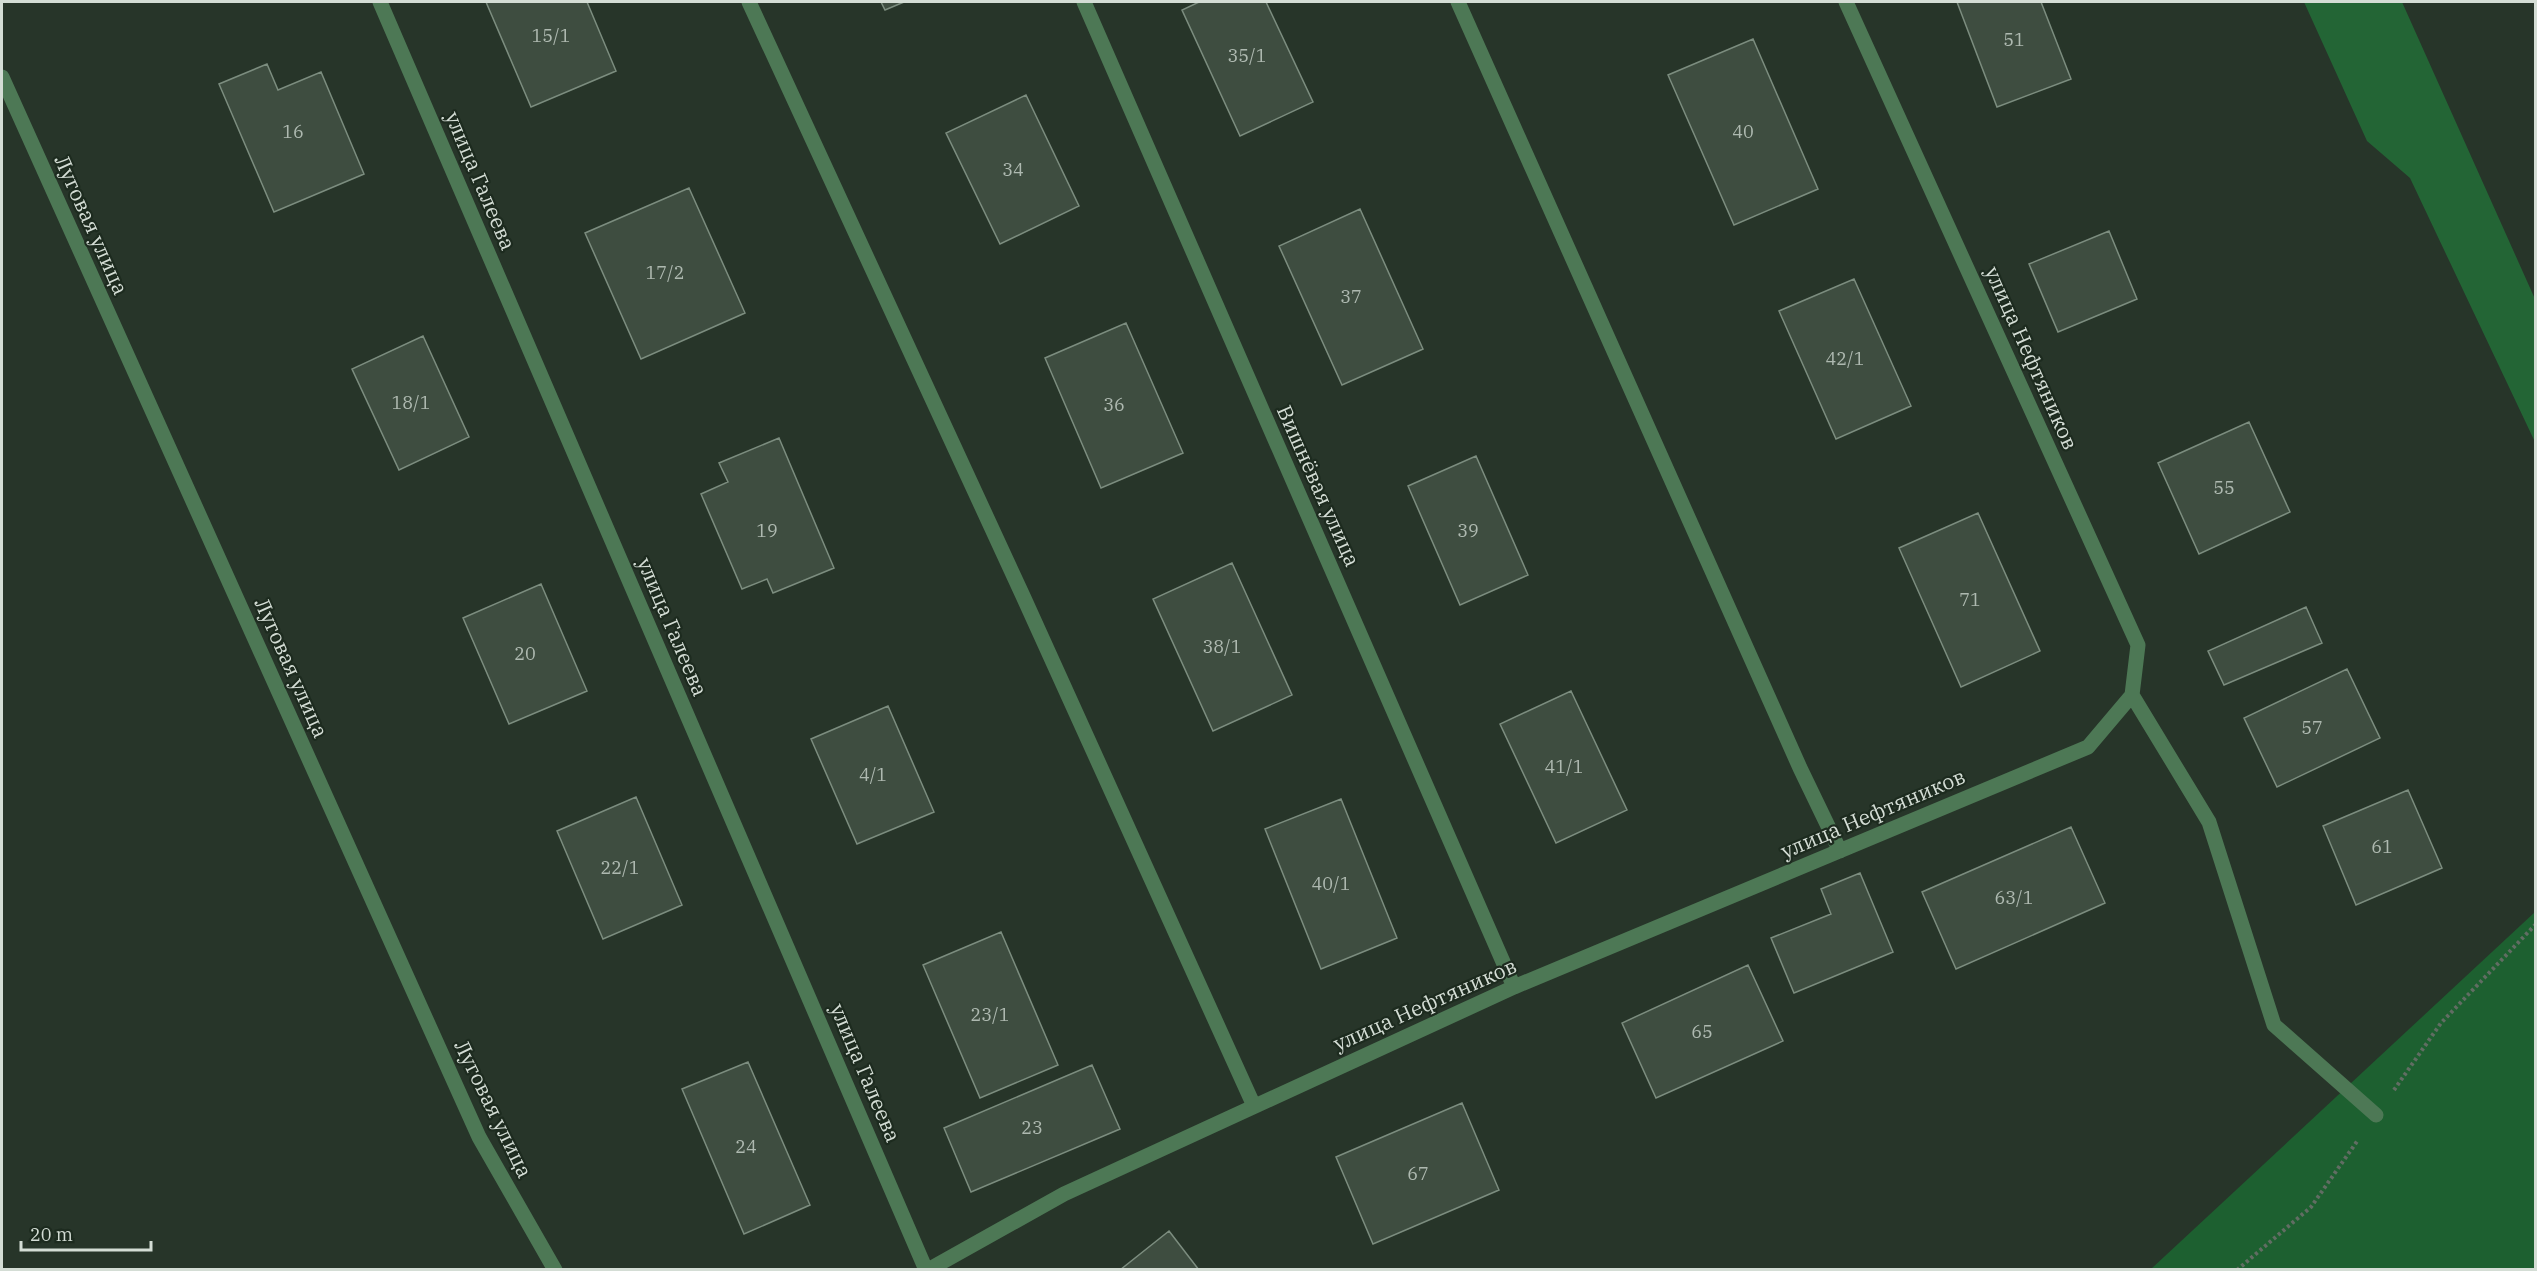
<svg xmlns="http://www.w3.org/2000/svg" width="2537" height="1271" viewBox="0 0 2537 1271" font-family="'IBM Plex Serif',serif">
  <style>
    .green { fill: #1d6030 }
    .forest { fill: #236535 }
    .building { fill: #3e4d40; stroke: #7c8d7f; stroke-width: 1.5 }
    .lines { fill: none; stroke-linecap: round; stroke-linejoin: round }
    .path { stroke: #616d63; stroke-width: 4; stroke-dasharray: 3 3; stroke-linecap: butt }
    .minor { stroke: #4d7855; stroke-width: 15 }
    .labels { text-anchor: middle; stroke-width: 4.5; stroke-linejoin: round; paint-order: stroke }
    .number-label { font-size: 18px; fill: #aeb9b0 }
    .street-label { font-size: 21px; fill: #d4ddd5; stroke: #1d2b1f }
  </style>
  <rect width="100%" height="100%" fill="#273529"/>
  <path class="green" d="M 2535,912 L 2535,1269 L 2151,1269 Z"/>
  <path class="forest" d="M 2304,2 L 2402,2 L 2535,299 L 2535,442 L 2410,178 L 2367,141 Z"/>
  <path class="building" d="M 486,2 L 587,2 L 616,71 L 531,107 Z
    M 881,2 L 904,2 L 885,10 Z
    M 1199,2 L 1266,2 L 1313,102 L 1240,136 L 1182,10 Z
    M 1957,2 L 2041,2 L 2071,79 L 1997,107 Z
    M 1753,39 L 1818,189 L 1734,225 L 1668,75 Z
    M 267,64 L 278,90 L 321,72 L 364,174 L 274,212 L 219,84 Z
    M 1026,95 L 1079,206 L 1000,244 L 946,133 Z
    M 689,188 L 745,313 L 641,359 L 585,233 Z
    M 1360,209 L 1423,349 L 1342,385 L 1279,246 Z
    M 2109,231 L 2137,299 L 2058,332 L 2029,264 Z
    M 1854,279 L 1911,406 L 1836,439 L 1779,311 Z
    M 1126,323 L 1183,453 L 1101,488 L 1045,358 Z
    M 423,336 L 469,437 L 399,470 L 352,369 Z
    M 2249,422 L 2290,512 L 2199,554 L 2158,463 Z
    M 779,438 L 834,568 L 773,593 L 767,579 L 742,589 L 701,494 L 728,482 L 719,463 Z
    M 1476,456 L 1528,575 L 1460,605 L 1408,486 Z
    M 1978,513 L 2040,651 L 1961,687 L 1899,548 Z
    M 1232,563 L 1292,695 L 1213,731 L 1153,599 Z
    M 541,584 L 587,691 L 509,724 L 463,618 Z
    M 2306,607 L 2322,643 L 2224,685 L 2208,651 Z
    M 2347,669 L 2380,738 L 2277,787 L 2244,718 Z
    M 1571,691 L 1627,810 L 1556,843 L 1500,724 Z
    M 888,706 L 934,812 L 857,844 L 811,739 Z
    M 2408,790 L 2442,868 L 2356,905 L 2323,826 Z
    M 636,797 L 682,905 L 603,939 L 557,831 Z
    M 1341,799 L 1397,938 L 1321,969 L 1265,829 Z
    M 2071,827 L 2105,903 L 1956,969 L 1922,892 Z
    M 1860,873 L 1893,952 L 1794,993 L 1771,938 L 1831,914 L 1821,889 Z
    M 1001,932 L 1058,1065 L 980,1098 L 923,965 Z
    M 1748,965 L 1783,1041 L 1656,1098 L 1622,1023 Z
    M 748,1062 L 810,1205 L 744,1234 L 682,1089 Z
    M 1092,1065 L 1120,1129 L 971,1192 L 944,1128 Z
    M 1462,1103 L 1499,1190 L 1373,1244 L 1336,1157 Z
    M 1169,1231 L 1199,1270 L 1120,1270 Z"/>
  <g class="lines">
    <path class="path" d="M 2394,1090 L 2441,1023 L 2536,924
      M 2237,1270 L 2311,1207 L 2358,1140"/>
    <path class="minor" d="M 380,2 L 926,1270
      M 749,2 L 1023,596 L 1254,1106
      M 1084,2 L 1514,987
      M 1458,2 L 1800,768 L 1840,851
      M 2,77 L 479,1137 L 555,1270
      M 2132,695 L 2209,822 L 2274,1025 L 2376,1115
      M 928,1270 L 1064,1194 L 1514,987 L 2088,747 L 2132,695 L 2138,645 L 1846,2"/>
  </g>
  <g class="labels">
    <g class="number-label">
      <text x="551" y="42">15/1</text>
      <text x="2014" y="46">51</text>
      <text x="1247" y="62">35/1</text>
      <text x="293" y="138">16</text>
      <text x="1743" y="138">40</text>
      <text x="1013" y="176">34</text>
      <text x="665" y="279">17/2</text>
      <text x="1351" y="303">37</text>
      <text x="1845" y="365">42/1</text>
      <text x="411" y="409">18/1</text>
      <text x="1114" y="411">36</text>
      <text x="2224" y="494">55</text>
      <text x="767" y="537">19</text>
      <text x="1468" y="537">39</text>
      <text x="1970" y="606">71</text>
      <text x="1222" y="653">38/1</text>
      <text x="525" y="660">20</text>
      <text x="2312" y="734">57</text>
      <text x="1564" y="773">41/1</text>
      <text x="873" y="781">4/1</text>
      <text x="2382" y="853">61</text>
      <text x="620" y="874">22/1</text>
      <text x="1331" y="890">40/1</text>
      <text x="2014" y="904">63/1</text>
      <text x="990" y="1021">23/1</text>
      <text x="1702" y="1038">65</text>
      <text x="1032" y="1134">23</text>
      <text x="746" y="1153">24</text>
      <text x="1418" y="1180">67</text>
    </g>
    <g class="street-label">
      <text transform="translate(480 181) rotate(67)" y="7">улица Галеева</text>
      <text transform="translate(91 225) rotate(66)" y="7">Луговая улица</text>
      <text transform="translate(2031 358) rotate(66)" y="7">улица Нефтяников</text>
      <text transform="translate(1318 486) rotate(66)" y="7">Вишнёвая улица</text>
      <text transform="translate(672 627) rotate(67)" y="7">улица Галеева</text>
      <text transform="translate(291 668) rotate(66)" y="7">Луговая улица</text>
      <text transform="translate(1873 814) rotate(-23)" y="7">улица Нефтяников</text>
      <text transform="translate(1425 1005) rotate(-24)" y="7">улица Нефтяников</text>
      <text transform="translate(865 1073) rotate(67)" y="7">улица Галеева</text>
      <text transform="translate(493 1109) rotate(64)" y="7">Луговая улица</text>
    </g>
  </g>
  <rect width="2537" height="1271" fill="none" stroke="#d4ddd5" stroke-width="6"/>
  <path d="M21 1241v9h130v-9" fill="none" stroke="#d4ddd5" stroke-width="3"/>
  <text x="30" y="1241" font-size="18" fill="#d4ddd5" stroke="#1d2b1f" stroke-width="4.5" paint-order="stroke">20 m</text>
</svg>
